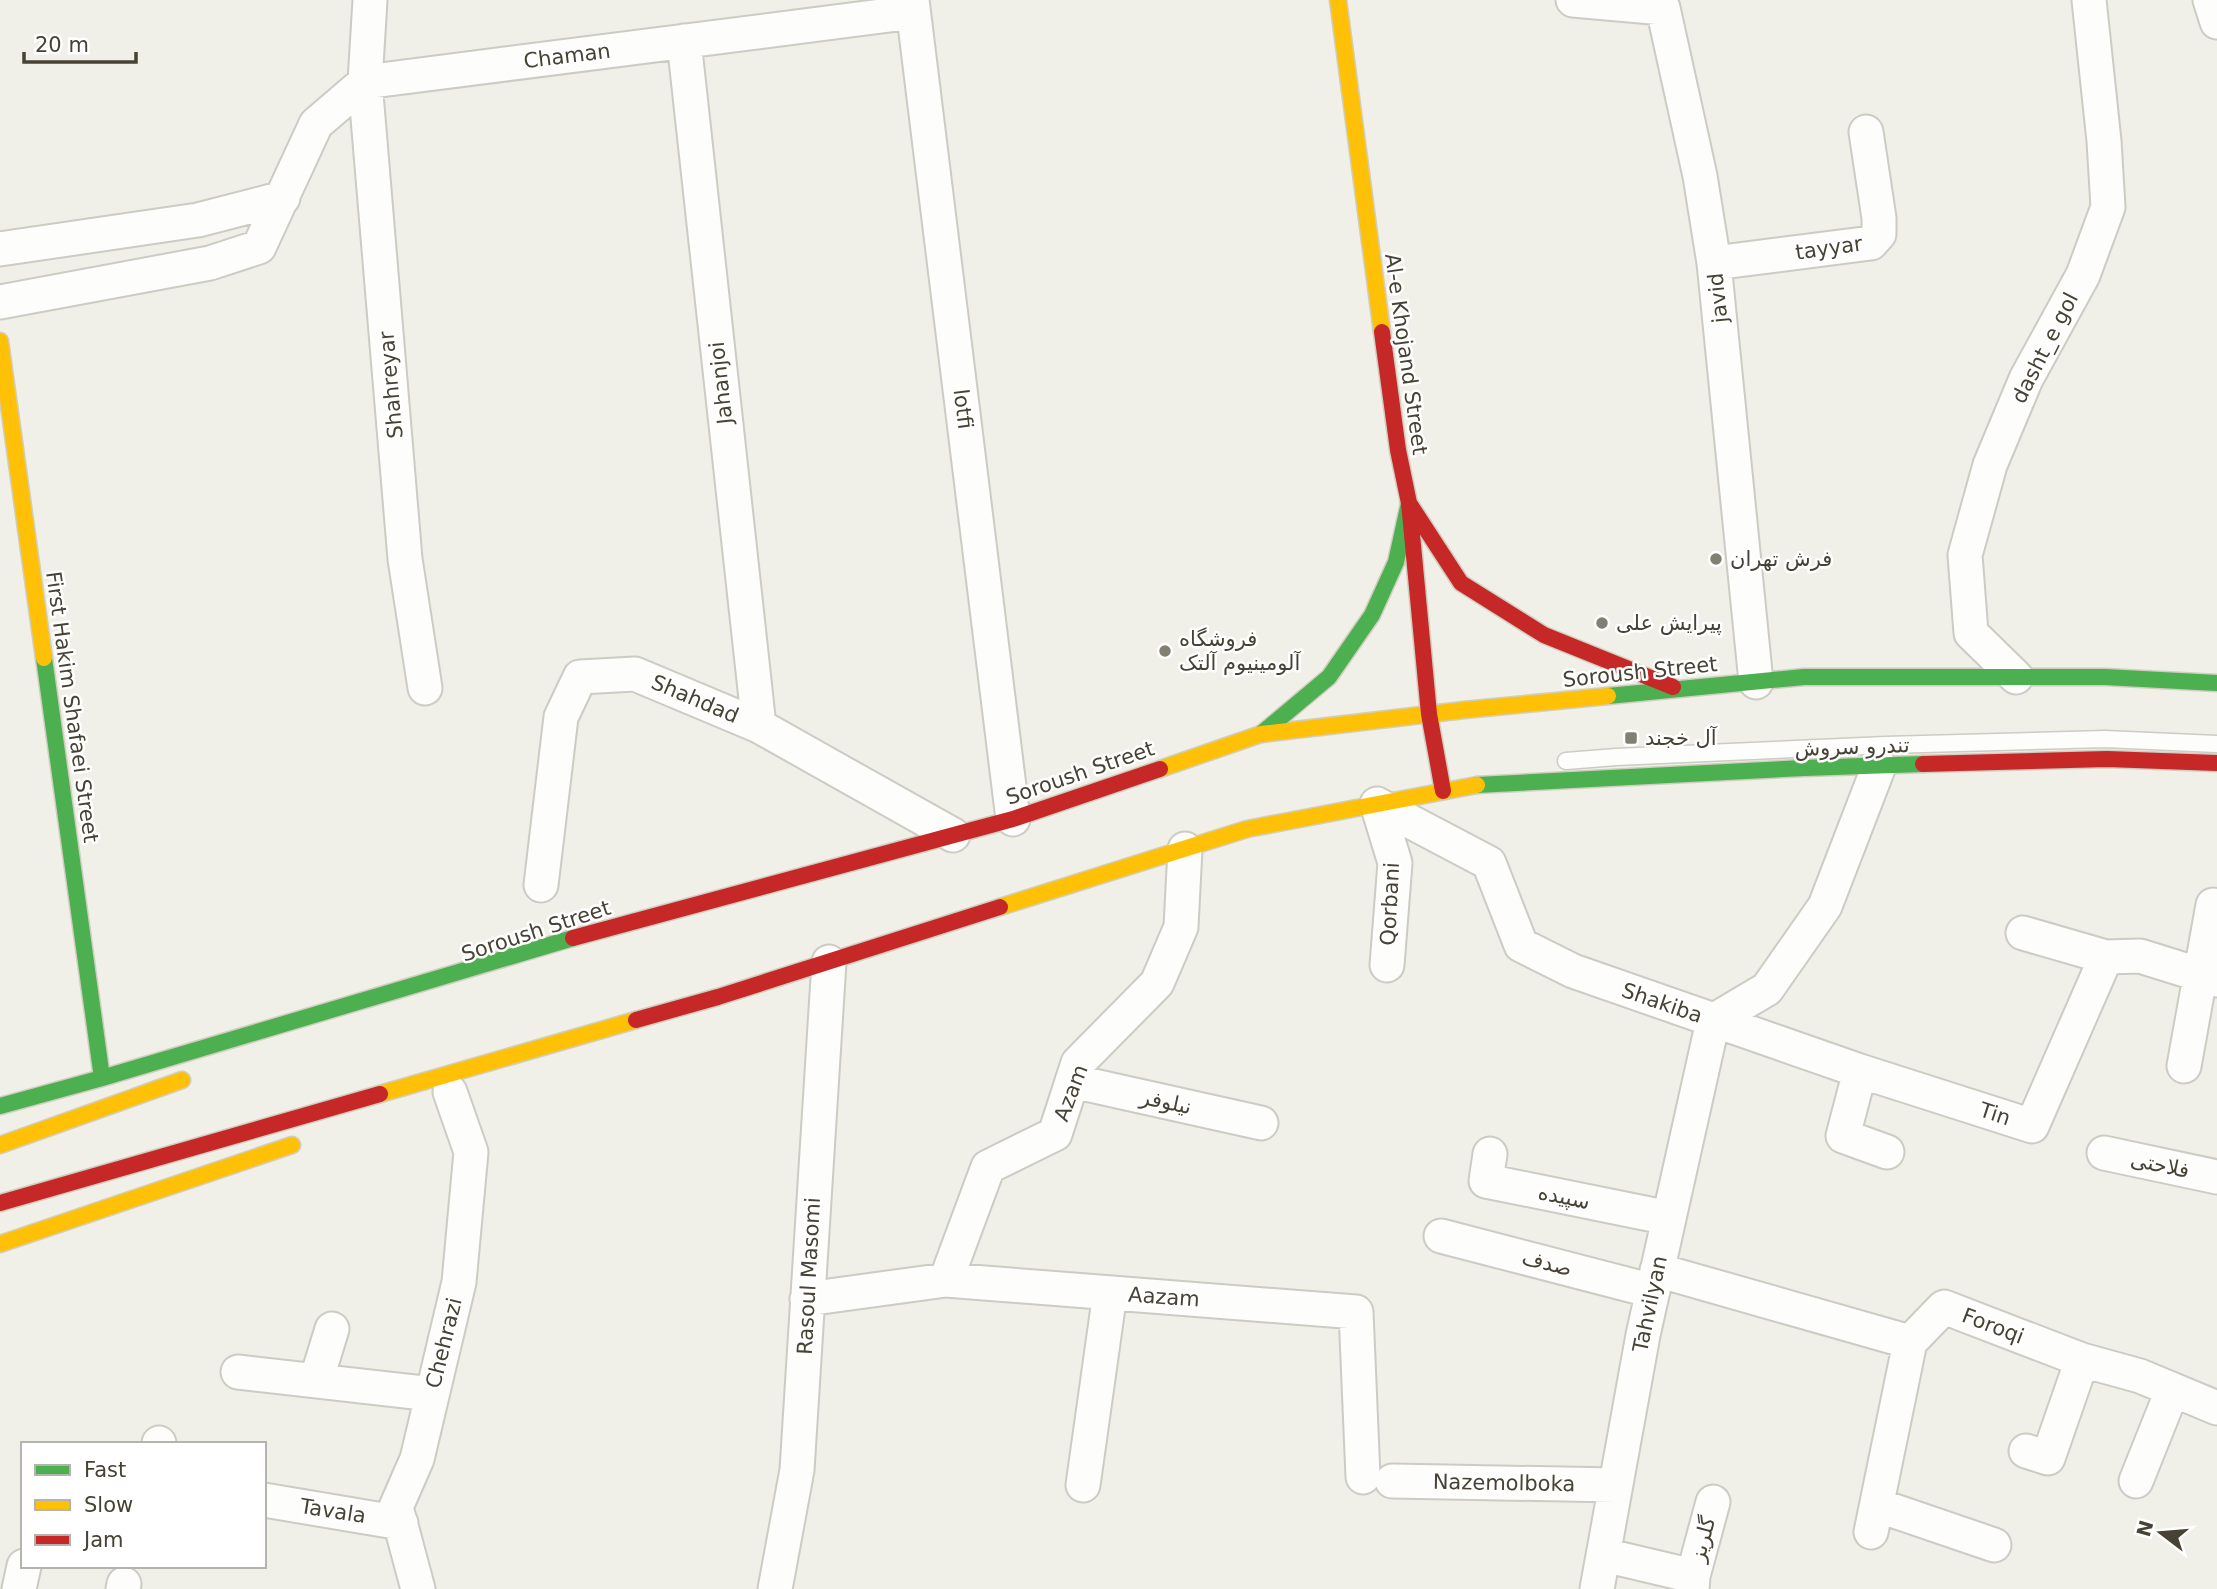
<svg xmlns="http://www.w3.org/2000/svg" width="2217" height="1589" viewBox="0 0 2217 1589" font-family="'DejaVu Sans',Cairo,sans-serif">
  <style>
    .lines { fill: none; stroke-linecap: round; stroke-linejoin: round }
    .lane-casing { stroke: #cccbc4; stroke-width: 19 }
    .street-casing { stroke: #cccbc4; stroke-width: 37 }
    .fast-casing { stroke: #d0cebf; stroke-width: 19 }
    .slow-casing { stroke: #d0cebf; stroke-width: 19 }
    .jam-casing { stroke: #d0cebf; stroke-width: 19 }
    .lane { stroke: #fdfdfc; stroke-width: 16 }
    .street { stroke: #fdfdfc; stroke-width: 33 }
    .fast { stroke: #4caf50; stroke-width: 16 }
    .slow { stroke: #ffc107; stroke-width: 16 }
    .jam { stroke: #c62828; stroke-width: 16 }
    .poi-dot { fill: #827f73; stroke: #fff; stroke-width: 2.5 }
    .labels { text-anchor: middle; stroke-width: 5; stroke-linejoin: round; paint-order: stroke }
    .street-label { font-size: 21px; fill: #464234; stroke: #fff }
    .poi-label { font-size: 21px; fill: #464234; stroke: #fff; text-anchor: start }
  </style>
  <rect width="100%" height="100%" fill="#f0efe8"/>
  <g class="lines">
    <g class="lane-casing">
      <path id="lane" d="M 1566,761 L 1616,757 L 1886,745 L 2105,739 L 2217,744"/>
    </g>
    <g class="street-casing">
      <path id="street" d="M 370,0 L 365,82 L 405,559 L 425,688
        M 912,0 L 1013,819
        M 1573,0 L 1663,8 L 1700,176 L 1714,263 L 1756,682
        M 2210,0 L 2217,22
        M 684,41 L 759,726
        M 0,249 L 198,220 L 283,198
        M 1714,263 L 1871,243 L 1879,234 L 1879,218 L 1866,132
        M 0,302 L 210,263 L 259,247 L 316,124 L 365,82 L 913,12
        M 2016,677 L 1971,633 L 1965,555 L 1990,465 L 2026,379 L 2083,275 L 2108,207 L 2104,141 L 2089,0
        M 1377,804 L 1489,863 L 1521,945 L 1573,971 L 1860,1071 L 2032,1126 L 2106,957 L 2140,956 L 2217,980
        M 1377,804 L 1395,863 L 1387,965
        M 541,885 L 561,717 L 580,677 L 635,674 L 759,726 L 953,835
        M 2023,933 L 2106,957
        M 1713,1021 L 1767,989 L 1825,906 L 1879,766
        M 2184,1066 L 2213,905
        M 1860,1071 L 1843,1136 L 1887,1152
        M 1072,1081 L 1261,1123
        M 2104,1153 L 2217,1177
        M 1490,1154 L 1486,1181 L 1669,1218
        M 1441,1236 L 1653,1291
        M 1657,1270 L 1910,1342 L 1944,1307 L 2082,1360 L 2140,1376 L 2217,1408
        M 946,1280 L 988,1167 L 1055,1134 L 1078,1063 L 1157,983 L 1181,927 L 1185,849
        M 807,1299 L 946,1280 L 1356,1312 L 1363,1477
        M 238,1372 L 432,1394
        M 316,1381 L 332,1329
        M 159,1443 L 159,1444
        M 2026,1451 L 2048,1458 L 2082,1360
        M 1392,1481 L 1616,1485
        M 2136,1481 L 2172,1391
        M 1083,1485 L 1110,1293
        M 264,1500 L 401,1523
        M 1877,1505 L 1994,1545
        M 1871,1532 L 1910,1342
        M 1604,1555 L 1693,1576
        M 19,1589 L 24,1566
        M 123,1589 L 124,1584
        M 418,1589 L 396,1507 L 417,1459 L 459,1282 L 471,1152 L 450,1092
        M 775,1589 L 797,1470 L 829,962
        M 1597,1589 L 1643,1335 L 1713,1021
        M 1692,1589 L 1693,1576 L 1713,1502"/>
    </g>
    <g class="fast-casing">
      <path id="fast" d="M 44,658 L 102,1078
        M 1608,696 L 1804,677 L 2105,677 L 2217,683
        M 1261,734 L 1329,677 L 1372,615 L 1396,562 L 1409,503
        M 1477,785 L 1804,768 L 1923,764
        M 0,1106 L 102,1078 L 573,938"/>
    </g>
    <g class="slow-casing">
      <path id="slow" d="M 1338,0 L 1382,332
        M 0,341 L 44,658
        M 1160,769 L 1261,734 L 1464,710 L 1608,696
        M 1000,907 L 1247,829 L 1477,785
        M 380,1094 L 636,1020
        M 0,1145 L 182,1080
        M 0,1244 L 292,1145"/>
    </g>
    <g class="jam-casing">
      <path id="jam" d="M 1382,332 L 1398,450 L 1409,503 L 1429,714
        M 1409,503 L 1461,583 L 1544,635 L 1673,687
        M 1429,714 L 1443,791
        M 1923,764 L 2107,759 L 2217,763
        M 573,938 L 1013,819 L 1160,769
        M 636,1020 L 718,997 L 1000,907
        M 0,1203 L 380,1094"/>
    </g>
    <use href="#lane" class="lane"/>
    <use href="#street" class="street"/>
    <use href="#fast" class="fast"/>
    <use href="#slow" class="slow"/>
    <use href="#jam" class="jam"/>
  </g>
  <g class="poi-dot">
    <circle cx="1716" cy="559" r="7"/>
    <circle cx="1602" cy="623" r="7"/>
    <circle cx="1165" cy="651" r="7"/>
    <rect x="1624" y="731" width="14" height="14" rx="3.5"/>
  </g>
  <g class="labels">
    <g class="street-label">
      <text transform="translate(567 56) rotate(-7)" y="7">Chaman</text>
      <text transform="translate(1829 248) rotate(-8)" y="7">tayyar</text>
      <text transform="translate(1718 298) rotate(-96)" y="7">javid</text>
      <text transform="translate(2045 348) rotate(-63)" y="7">dasht_e gol</text>
      <text transform="translate(1406 354) rotate(82)" y="7">Al-e Khojand Street</text>
      <text transform="translate(721 383) rotate(-96)" y="7">Jahanjoi</text>
      <text transform="translate(391 385) rotate(-95)" y="7">Shahreyar</text>
      <text transform="translate(963 409) rotate(83)" y="7">lotfi</text>
      <text transform="translate(1640 672) rotate(-6)" y="7">Soroush Street</text>
      <text transform="translate(695 699) rotate(23)" y="7">Shahdad</text>
      <text transform="translate(72 707) rotate(82)" y="7">First Hakim Shafaei Street</text>
      <text transform="translate(1852 747) rotate(-2)" y="7">تندرو سروش</text>
      <text transform="translate(1080 773) rotate(-19)" y="7">Soroush Street</text>
      <text transform="translate(1390 904) rotate(-87)" y="7">Qorbani</text>
      <text transform="translate(536 931) rotate(-18)" y="7">Soroush Street</text>
      <text transform="translate(1662 1003) rotate(19)" y="7">Shakiba</text>
      <text transform="translate(1071 1093) rotate(-69)" y="7">Azam</text>
      <text transform="translate(1166 1102) rotate(12)" y="7">نیلوفر</text>
      <text transform="translate(1995 1114) rotate(18)" y="7">Tin</text>
      <text transform="translate(2160 1165) rotate(12)" y="7">فلاحتی</text>
      <text transform="translate(1564 1197) rotate(12)" y="7">سپیده</text>
      <text transform="translate(1547 1263) rotate(15)" y="7">صدف</text>
      <text transform="translate(809 1276) rotate(-87)" y="7">Rasoul Masomi</text>
      <text transform="translate(1164 1297) rotate(4)" y="7">Aazam</text>
      <text transform="translate(1650 1304) rotate(-78)" y="7">Tahvilyan</text>
      <text transform="translate(1993 1326) rotate(21)" y="7">Foroqi</text>
      <text transform="translate(444 1343) rotate(-76)" y="7">Chehrazi</text>
      <text transform="translate(1504 1483) rotate(1)" y="7">Nazemolboka</text>
      <text transform="translate(333 1511) rotate(9)" y="7">Tavala</text>
      <text transform="translate(1703 1539) rotate(-75)" y="7">گلریز</text>
    </g>
    <g class="poi-label">
      <text x="1730" y="566">فرش تهران</text>
      <text x="1616" y="630">پیرایش علی</text>
      <text x="1179" y="646">فروشگاه<tspan x="1179" dy="24">آلومینیوم آلتک</tspan></text>
      <text x="1645" y="745">آل خجند</text>
    </g>
  </g>
  <rect x="21" y="1442" width="245" height="126" fill="#ffffff" stroke="#b5b3ae" stroke-width="2"/>
  <rect x="35" y="1465" width="35" height="10" fill="#4caf50" stroke="#b5b3ae" stroke-width="2"/>
  <text x="84" y="1477" font-size="21" fill="#464234">Fast</text>
  <rect x="35" y="1500" width="35" height="10" fill="#ffc107" stroke="#b5b3ae" stroke-width="2"/>
  <text x="84" y="1512" font-size="21" fill="#464234">Slow</text>
  <rect x="35" y="1535" width="35" height="10" fill="#c62828" stroke="#b5b3ae" stroke-width="2"/>
  <text x="84" y="1547" font-size="21" fill="#464234">Jam</text>
  <g transform="translate(2161 1533) rotate(286)" stroke="#ffffff" stroke-width="5" paint-order="stroke">
  <path d="M0-5L12 26L0 18L-12 26Z" fill="#464234"/>
  <text y="-10" font-size="19" font-weight="bold" text-anchor="middle" fill="#464234">N</text>
  </g>
  <path d="M24 52v10h112v-10" fill="none" stroke="#464234" stroke-width="3.5"/>
  <text x="35" y="52" font-size="21" fill="#464234" stroke="#ffffff" stroke-width="5" paint-order="stroke">20 m</text>
</svg>
